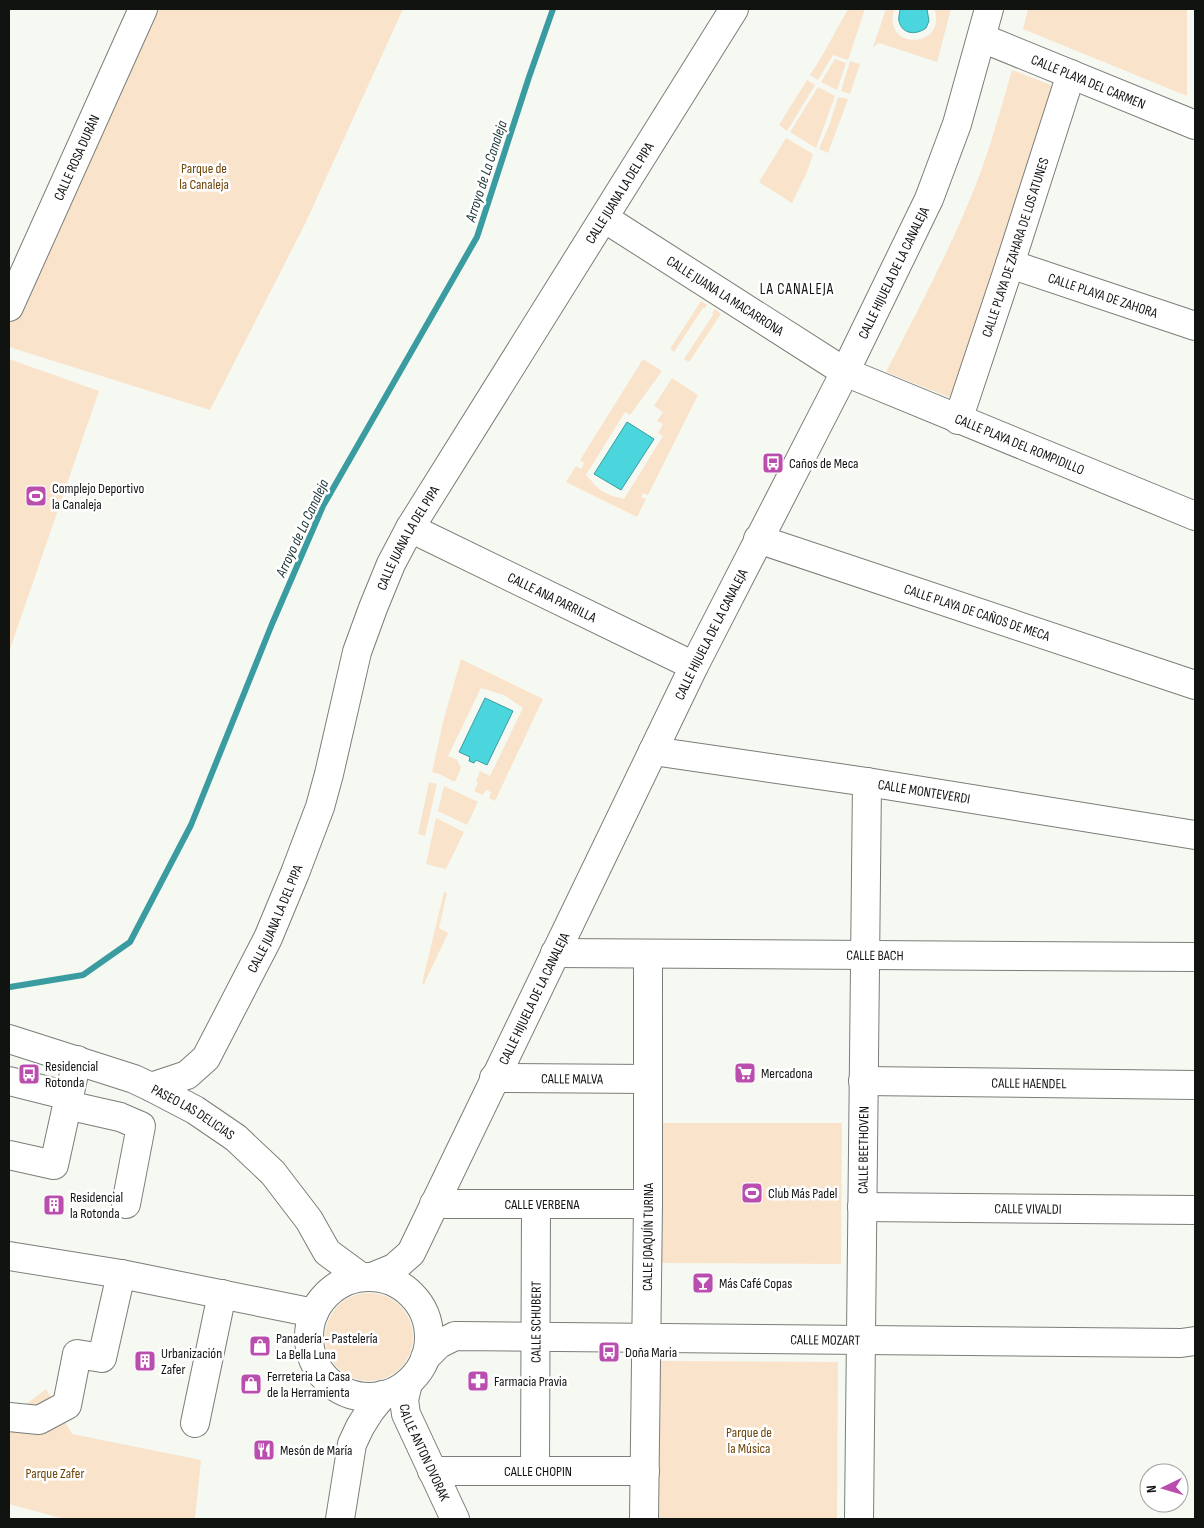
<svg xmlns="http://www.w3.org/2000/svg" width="1204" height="1528" viewBox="0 0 1204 1528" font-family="'Sofia Sans Condensed',sans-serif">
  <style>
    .green { fill: #fae3cb }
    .water { fill: #4bd6de; stroke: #3a9ca0 }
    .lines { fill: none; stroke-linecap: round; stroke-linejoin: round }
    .stream { stroke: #3a9ca0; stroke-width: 6 }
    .minor-casing { stroke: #7a7e78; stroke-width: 30 }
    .minor { stroke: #fff; stroke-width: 28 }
    .labels { text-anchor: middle; stroke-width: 5; stroke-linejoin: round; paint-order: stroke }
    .street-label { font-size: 14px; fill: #111311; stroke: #fff }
    .park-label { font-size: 14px; fill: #6e4509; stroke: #fff }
    .poi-label { font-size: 14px; fill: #111311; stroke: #fff; text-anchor: start }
    .water-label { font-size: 15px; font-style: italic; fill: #22393b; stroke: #fff }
    .neighbourhood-label { font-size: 15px; letter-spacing: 1px; fill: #111311; stroke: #fff }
  </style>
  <rect width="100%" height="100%" fill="#f5f9f2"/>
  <path class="green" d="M 159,9 L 403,9 L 305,224 L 210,410 L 9,347 L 9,324 L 28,293 Z
    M 848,9 L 865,9 L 848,60 L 833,55 L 818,80 L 810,75 L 822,56 Z
    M 886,9 L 894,9 C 882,53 949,47 934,9 L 951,9 L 937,62 L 879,43 L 873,47 Z
    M 1028,9 L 1187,9 L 1187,96 L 1023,29 Z
    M 835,59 L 846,63 L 837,90 L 821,82 Z
    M 850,61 L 860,64 L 850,94 L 841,91 Z
    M 1012,70 L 1056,87 L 951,398 L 886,372 C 915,316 944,261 968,204 C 987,160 999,115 1012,70 Z
    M 807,80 L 815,85 L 787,131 L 779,125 Z
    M 818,87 L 835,96 L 816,148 L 790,132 Z
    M 838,97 L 848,99 L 828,153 L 819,149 L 830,123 Z
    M 786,138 L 813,154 L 807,172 L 792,203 L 759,182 Z
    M 701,301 L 707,305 L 705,308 L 703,308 L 674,352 L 670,349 Z
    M 715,309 L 721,314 L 689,362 L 684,359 L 713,315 L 712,313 Z
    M 9,359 L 99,391 L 9,652 Z
    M 643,359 L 662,371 L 630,415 L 625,412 L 586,475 C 593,482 597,490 608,494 C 613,497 619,497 624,499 L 663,436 L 658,433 L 663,424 L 657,421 L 663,412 L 654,406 L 672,378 L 698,395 L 648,495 L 643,493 L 641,497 L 646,499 L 637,517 L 566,482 L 576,466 L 581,469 L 584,463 L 580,460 Z
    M 461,659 L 543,699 L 495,801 L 489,798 L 491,792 L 486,790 L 483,795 L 474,791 L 478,783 L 476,782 L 480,771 L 490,776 L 523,708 L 504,695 L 481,688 L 448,756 L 457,760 L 461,768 L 455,782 L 439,774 L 432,772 L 443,722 Z
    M 429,782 L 437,784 L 425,836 L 418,834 Z
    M 444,786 L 478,802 L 467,825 L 438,811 Z
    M 436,818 L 464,832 L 446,869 L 426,864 Z
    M 444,892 L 447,893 L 439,928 L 448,933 L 424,984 L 422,983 Z
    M 663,1123 L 842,1123 L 841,1264 L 662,1263 Z
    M325 1337a44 44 0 1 1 88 0a44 44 0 1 1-88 0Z
    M 660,1361 L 838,1362 L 837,1519 L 659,1519 Z
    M 46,1389 L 72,1434 L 201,1460 L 195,1519 L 64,1519 L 9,1504 L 9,1403 L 24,1406 Z"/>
  <path class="water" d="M 900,9 L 927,9 L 929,21 L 926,28 C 917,35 902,35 899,21 C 898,17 900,13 900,9 Z
    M 627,422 L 654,439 L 621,490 L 594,474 Z
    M 485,698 L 513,711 L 487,765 L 476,760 L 474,763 L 469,761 L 470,757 L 459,752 Z"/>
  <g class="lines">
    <path class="stream" d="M 10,987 L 83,975 L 130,942 L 191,825 L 272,624 L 323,506 L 477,237 L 529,77 L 553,9"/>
    <g class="minor-casing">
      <g id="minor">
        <path id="s1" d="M 982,38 L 1195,125"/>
        <path id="s2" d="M 604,218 L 845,372 L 1195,516"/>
        <path id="s3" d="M 1010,264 L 1195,326"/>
        <path id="s4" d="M 9,307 L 143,9"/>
        <path id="s5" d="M 958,420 L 1010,264 L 1071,74"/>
        <path id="s6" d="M 410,528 L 694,666"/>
        <path id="s7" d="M 758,539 L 1195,685"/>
        <path id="s8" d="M 653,751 L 867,782 L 1195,835"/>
        <path id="s9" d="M 555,953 L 1195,957"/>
        <path id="s10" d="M 9,1039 L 134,1079 L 151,1087 L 195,1110 L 236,1138 L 273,1173 L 309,1220 L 327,1252 L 361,1277"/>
        <path id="s11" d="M 494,1078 L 648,1079"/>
        <path d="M 9,1081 L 69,1096"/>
        <path id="s12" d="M 863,1081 L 1195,1085"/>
        <path id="s13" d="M 151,1087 L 187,1075 L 206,1058 L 268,938 L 295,873 L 320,807 L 329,774 L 357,652 L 373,608 L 391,564 L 410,528 L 734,9"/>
        <path d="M 67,1105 L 120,1117 L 141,1126 L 126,1204"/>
        <path d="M 9,1155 L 54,1165 L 77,1060"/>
        <path id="s14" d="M 434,1204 L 648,1204"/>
        <path id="s15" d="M 862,1207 L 1195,1210"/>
        <path d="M 9,1256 L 121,1274 L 314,1313"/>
        <path id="s16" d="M 372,1277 L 394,1268 L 411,1253 L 694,666 L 845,372 L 929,199 L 957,124 L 989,9"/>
        <circle cx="369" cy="1337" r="60"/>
        <path id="s17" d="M 425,1358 L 439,1344 L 455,1336 L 1181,1343 L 1195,1341"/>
        <path id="s18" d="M 408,1383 L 404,1400 L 406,1414 L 455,1519"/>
        <path d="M 9,1417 L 39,1420 L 67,1405 L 77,1354 L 102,1358 L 121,1274"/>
        <path d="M 195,1423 L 222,1294"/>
        <path id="s19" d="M 432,1471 L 645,1471"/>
        <path id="s20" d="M 535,1471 L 536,1204"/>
        <path d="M 340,1519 L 352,1444 L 360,1427 L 370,1411 L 383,1395"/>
        <path id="s21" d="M 644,1519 L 648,1204 L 648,954"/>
        <path id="s22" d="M 859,1519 L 867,782"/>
      </g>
    </g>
    <use href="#minor" class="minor"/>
  </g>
  <defs>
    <g id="bus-square" transform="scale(1.125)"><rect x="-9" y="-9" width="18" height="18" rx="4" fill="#ba4eae" stroke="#fff"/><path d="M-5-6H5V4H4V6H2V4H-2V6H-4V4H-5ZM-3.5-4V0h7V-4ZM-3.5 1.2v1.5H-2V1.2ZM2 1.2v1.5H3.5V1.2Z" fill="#fff"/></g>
    <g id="stadium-square" transform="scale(1.125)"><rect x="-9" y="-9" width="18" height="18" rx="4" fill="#ba4eae" stroke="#fff"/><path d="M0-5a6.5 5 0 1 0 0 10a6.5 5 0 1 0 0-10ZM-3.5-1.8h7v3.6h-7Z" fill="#fff"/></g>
    <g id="supermarket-square" transform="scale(1.125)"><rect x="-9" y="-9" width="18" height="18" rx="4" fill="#ba4eae" stroke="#fff"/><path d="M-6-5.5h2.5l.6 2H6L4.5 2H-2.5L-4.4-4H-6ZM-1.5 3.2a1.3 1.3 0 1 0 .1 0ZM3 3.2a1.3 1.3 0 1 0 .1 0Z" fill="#fff"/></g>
    <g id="building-square" transform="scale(1.125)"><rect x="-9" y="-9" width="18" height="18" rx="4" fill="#ba4eae" stroke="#fff"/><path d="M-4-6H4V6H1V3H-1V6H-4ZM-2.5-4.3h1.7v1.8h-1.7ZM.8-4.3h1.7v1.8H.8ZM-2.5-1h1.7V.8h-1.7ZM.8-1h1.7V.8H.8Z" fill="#fff"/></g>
    <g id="bar-square" transform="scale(1.125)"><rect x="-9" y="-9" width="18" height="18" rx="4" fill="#ba4eae" stroke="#fff"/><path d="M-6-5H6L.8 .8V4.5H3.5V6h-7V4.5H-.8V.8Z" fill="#fff"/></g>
    <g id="shop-square" transform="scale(1.125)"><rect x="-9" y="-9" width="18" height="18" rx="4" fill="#ba4eae" stroke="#fff"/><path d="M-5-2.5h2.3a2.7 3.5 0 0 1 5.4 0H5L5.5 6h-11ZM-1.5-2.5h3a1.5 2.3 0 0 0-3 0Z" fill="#fff"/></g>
    <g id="pharmacy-square" transform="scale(1.125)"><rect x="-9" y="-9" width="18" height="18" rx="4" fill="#ba4eae" stroke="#fff"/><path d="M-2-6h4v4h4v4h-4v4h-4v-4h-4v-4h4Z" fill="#fff"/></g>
    <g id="restaurant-square" transform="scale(1.125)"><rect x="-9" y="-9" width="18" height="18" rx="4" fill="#ba4eae" stroke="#fff"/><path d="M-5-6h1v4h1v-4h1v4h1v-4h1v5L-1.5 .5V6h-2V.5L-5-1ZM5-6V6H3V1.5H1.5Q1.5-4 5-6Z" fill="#fff"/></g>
  </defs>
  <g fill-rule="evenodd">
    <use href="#bus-square" x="773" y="463"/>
    <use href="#stadium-square" x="36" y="496"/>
    <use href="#supermarket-square" x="745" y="1073"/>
    <use href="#bus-square" x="29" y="1074"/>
    <use href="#stadium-square" x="752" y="1193"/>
    <use href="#building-square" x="54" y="1205"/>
    <use href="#bar-square" x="703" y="1283"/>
    <use href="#shop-square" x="260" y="1346"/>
    <use href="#bus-square" x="609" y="1352"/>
    <use href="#building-square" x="145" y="1361"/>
    <use href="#pharmacy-square" x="478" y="1381"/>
    <use href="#shop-square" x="251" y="1384"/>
    <use href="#restaurant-square" x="264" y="1450"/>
  </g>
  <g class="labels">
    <g class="street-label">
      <text dy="5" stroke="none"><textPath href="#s1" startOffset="115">CALLE PLAYA DEL CARMEN</textPath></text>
      <text dy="5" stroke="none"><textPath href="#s4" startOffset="164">CALLE ROSA DURÁN</textPath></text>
      <text dy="5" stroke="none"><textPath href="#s13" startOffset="1029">CALLE JUANA LA DEL PIPA</textPath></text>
      <text dy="5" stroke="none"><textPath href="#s5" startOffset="182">CALLE PLAYA DE ZAHARA DE LOS ATUNES</textPath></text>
      <text dy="5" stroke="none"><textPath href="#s16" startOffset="1139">CALLE HIJUELA DE LA CANALEJA</textPath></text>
      <text dy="5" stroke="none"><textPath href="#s2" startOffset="144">CALLE JUANA LA MACARRONA</textPath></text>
      <text dy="5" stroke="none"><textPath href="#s3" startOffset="98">CALLE PLAYA DE ZAHORA</textPath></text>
      <text dy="5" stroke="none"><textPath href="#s2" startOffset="475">CALLE PLAYA DEL ROMPIDILLO</textPath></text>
      <text dy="5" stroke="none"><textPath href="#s13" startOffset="624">CALLE JUANA LA DEL PIPA</textPath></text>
      <text dy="5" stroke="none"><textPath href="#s6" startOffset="158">CALLE ANA PARRILLA</textPath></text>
      <text dy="5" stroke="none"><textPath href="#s7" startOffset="231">CALLE PLAYA DE CAÑOS DE MECA</textPath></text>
      <text dy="5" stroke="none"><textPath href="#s16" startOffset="734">CALLE HIJUELA DE LA CANALEJA</textPath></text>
      <text dy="5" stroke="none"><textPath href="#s8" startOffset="274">CALLE MONTEVERDI</textPath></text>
      <text dy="5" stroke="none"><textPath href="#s13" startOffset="219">CALLE JUANA LA DEL PIPA</textPath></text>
      <text dy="5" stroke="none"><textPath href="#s9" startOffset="320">CALLE BACH</textPath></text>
      <text dy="5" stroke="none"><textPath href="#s16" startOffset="329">CALLE HIJUELA DE LA CANALEJA</textPath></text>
      <text dy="5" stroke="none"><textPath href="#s11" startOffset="78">CALLE MALVA</textPath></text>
      <text dy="5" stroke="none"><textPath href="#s12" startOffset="166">CALLE HAENDEL</textPath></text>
      <text dy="5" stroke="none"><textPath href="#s10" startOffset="199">PASEO LAS DELICIAS</textPath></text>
      <text dy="5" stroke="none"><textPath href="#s22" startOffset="369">CALLE BEETHOVEN</textPath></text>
      <text dy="5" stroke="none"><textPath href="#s14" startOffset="108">CALLE VERBENA</textPath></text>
      <text dy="5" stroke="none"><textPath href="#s15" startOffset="166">CALLE VIVALDI</textPath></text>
      <text dy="5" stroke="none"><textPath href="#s21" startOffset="282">CALLE JOAQUÍN TURINA</textPath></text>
      <text dy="5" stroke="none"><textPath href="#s20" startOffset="149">CALLE SCHUBERT</textPath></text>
      <text dy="5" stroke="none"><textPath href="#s17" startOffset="408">CALLE MOZART</textPath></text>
      <text dy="5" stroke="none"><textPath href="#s18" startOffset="74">CALLE ANTON DVORAK</textPath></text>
      <text dy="5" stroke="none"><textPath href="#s19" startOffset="106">CALLE CHOPIN</textPath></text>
    </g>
    <g class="park-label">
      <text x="204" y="173">Parque de<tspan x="204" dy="16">la Canaleja</tspan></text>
      <text x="749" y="1437">Parque de<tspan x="749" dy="16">la Música</tspan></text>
      <text x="55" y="1478">Parque Zafer</text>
    </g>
    <g class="poi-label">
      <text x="789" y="468">Caños de Meca</text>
      <text x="52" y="493">Complejo Deportivo<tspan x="52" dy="16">la Canaleja</tspan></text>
      <text x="45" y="1071">Residencial<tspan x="45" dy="16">Rotonda</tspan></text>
      <text x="761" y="1078">Mercadona</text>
      <text x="768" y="1198">Club Más Padel</text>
      <text x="70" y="1202">Residencial<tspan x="70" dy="16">la Rotonda</tspan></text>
      <text x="719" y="1288">Más Café Copas</text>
      <text x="276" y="1343">Panadería - Pastelería<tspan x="276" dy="16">La Bella Luna</tspan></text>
      <text x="625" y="1357">Doña Maria</text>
      <text x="161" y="1358">Urbanización<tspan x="161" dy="16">Zafer</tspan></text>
      <text x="267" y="1381">Ferreteria La Casa<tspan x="267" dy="16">de la Herramienta</tspan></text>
      <text x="494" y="1386">Farmacia Pravia</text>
      <text x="280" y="1455">Mesón de María</text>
    </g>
    <g class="water-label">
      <text transform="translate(486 171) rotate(-72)" y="5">Arroyo de La Canaleja</text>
      <text transform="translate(302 528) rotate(-65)" y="5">Arroyo de La Canaleja</text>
    </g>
    <g class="neighbourhood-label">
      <text x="797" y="294">LA CANALEJA</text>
    </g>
  </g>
  <rect width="1204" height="1528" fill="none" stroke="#111311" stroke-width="20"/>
  <g transform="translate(1164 1488) rotate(265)"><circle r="24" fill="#ffffff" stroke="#a0a1a0"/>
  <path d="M0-4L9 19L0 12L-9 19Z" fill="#ba4eae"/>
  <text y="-8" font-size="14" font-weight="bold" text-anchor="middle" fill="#111311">N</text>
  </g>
</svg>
